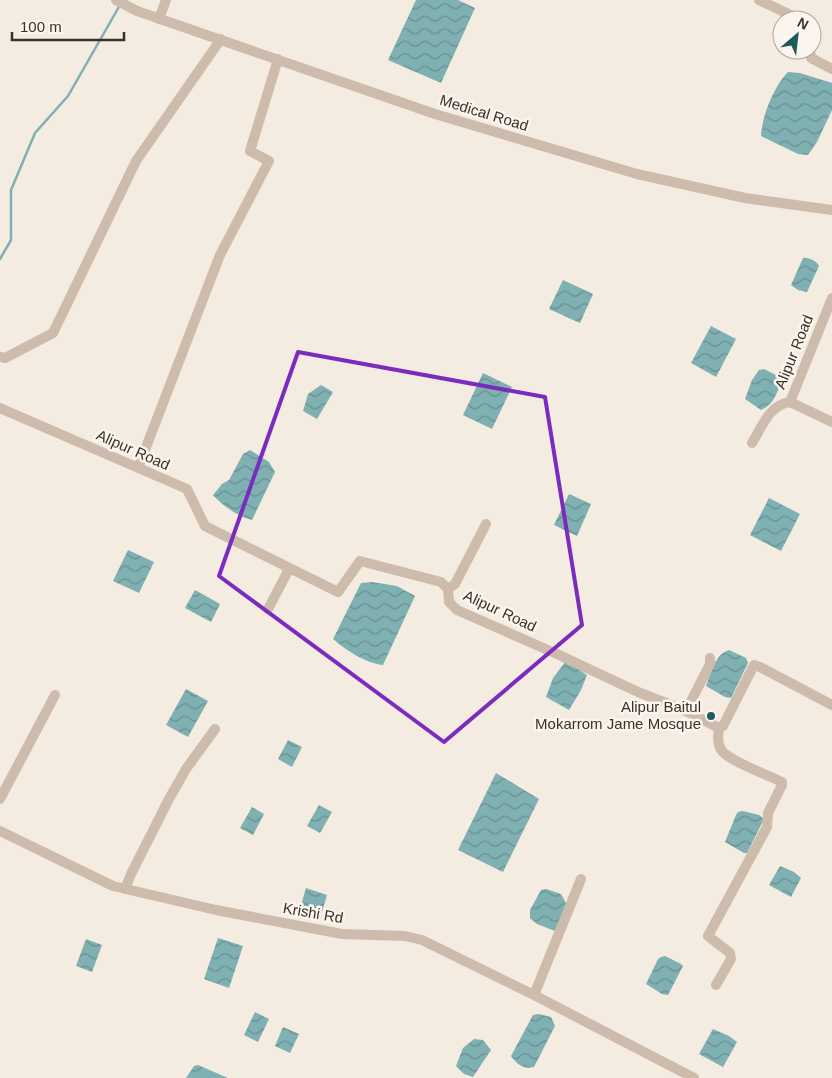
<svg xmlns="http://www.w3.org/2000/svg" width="832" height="1078" viewBox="0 0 832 1078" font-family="Arial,sans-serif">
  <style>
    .water { fill: url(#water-waves) }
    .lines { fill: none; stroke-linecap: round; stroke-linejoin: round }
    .stream { stroke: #7fb0b2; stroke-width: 2.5 }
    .minor { stroke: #cdbbac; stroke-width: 10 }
    .marked { fill: none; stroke: #7b2cbf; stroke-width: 4; stroke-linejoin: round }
    .poi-dot { fill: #1f5a5e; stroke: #fbf5ee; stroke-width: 2 }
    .labels { text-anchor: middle; stroke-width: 5; stroke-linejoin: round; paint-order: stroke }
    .street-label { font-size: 15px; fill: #3b302b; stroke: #fbf5ee }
    .poi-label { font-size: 15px; fill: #3b302b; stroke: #fbf5ee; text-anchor: end }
  </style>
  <defs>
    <pattern id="water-waves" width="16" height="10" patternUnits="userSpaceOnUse" patternTransform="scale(1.25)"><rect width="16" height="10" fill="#7fb0b2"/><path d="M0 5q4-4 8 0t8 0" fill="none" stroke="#699091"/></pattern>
  </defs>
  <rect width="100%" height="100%" fill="#f4ebe1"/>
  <path class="water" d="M 416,0 L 458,0 L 475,8 L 441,83 L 388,60 Z
    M 788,72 L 800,73 L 832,83 L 832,110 L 817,142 L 808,155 L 798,154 L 761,136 C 762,116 774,86 788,72 Z
    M 803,258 C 808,257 817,261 819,266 L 807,292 L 798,290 L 791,285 Z
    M 563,280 L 593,294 L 580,323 L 549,309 Z
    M 711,326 L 736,339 L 716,377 L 691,363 Z
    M 764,369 L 774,374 L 782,380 C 777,392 774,405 761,410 L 745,399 L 752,380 L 759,370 Z
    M 483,373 L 512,387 L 492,429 L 463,415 Z
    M 321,385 L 333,392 L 317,419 L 303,411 L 308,394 Z
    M 250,450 L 269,462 L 275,472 L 252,520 C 237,516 223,506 213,495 L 222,484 L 229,480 L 243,454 Z
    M 569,494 L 591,504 L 577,536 L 554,525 Z
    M 769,498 L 800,514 L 781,551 L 750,535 Z
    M 128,550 L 154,562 L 139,593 L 113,581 Z
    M 372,582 L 397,586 L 415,596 L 383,665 C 365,663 346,650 333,639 L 361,583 Z
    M 195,590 L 220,604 L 211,622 L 185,608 Z
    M 729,650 L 746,658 L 748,663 L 731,698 L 725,697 L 706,686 C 711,673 715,654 729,650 Z
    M 566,661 L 587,675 L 581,690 L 569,710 L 546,697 L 553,678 Z
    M 186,689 L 208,701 L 188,737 L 166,725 Z
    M 288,740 L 302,747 L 292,767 L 278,759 Z
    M 496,773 L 539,799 L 503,872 L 458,850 Z
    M 319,805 L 332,812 L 320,833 L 307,826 Z
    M 252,807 L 264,814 L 253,835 L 240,828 Z
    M 743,811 L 759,815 L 764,819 L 747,853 L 744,853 L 725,842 L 736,815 L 738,812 Z
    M 780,866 L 794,872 L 801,878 L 791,897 L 769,885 Z
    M 306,888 L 327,895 L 320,919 L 299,912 Z
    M 546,889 L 561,894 L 568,907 L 555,931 L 537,924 L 530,918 L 530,910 L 541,890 Z
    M 218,938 L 243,946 L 229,988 L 204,979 Z
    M 86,939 L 102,945 L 92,972 L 76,966 Z
    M 665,956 L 681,964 L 683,966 L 668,995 L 662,994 L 646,984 L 658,959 L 661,957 Z
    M 255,1012 L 269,1019 L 258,1042 L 244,1035 Z
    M 539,1014 L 551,1017 L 555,1026 L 534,1067 C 523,1070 517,1064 511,1056 L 533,1015 Z
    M 283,1027 L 299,1034 L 290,1053 L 275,1046 Z
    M 713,1029 L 729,1036 L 737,1042 L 723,1067 L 699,1054 Z
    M 474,1039 L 483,1040 L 491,1050 L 473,1077 L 464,1074 L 456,1066 L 463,1048 Z
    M 198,1065 L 228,1078 L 186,1078 L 194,1066 Z"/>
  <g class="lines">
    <path class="stream" d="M 0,259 L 11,240 L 11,190 L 35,133 L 68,96 L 120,5"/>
    <path class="minor" d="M 116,0 L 137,11 L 435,114 L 637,174 L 745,198 L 832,210
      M 759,0 L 801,20
      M 159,19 L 166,0
      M 810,50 L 811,58 L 832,69
      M 832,298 L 790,402 L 832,422
      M 0,357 L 5,358 L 53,333 L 136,161 L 221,39
      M 0,408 L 187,489 L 205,526 L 338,592 L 360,561 L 441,582 L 448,589 L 449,602 L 457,610 L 557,654 L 638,692 L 686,711 L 719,728 L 723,726 L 754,665 L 760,667 L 832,705
      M 752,443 C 762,427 769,405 790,402
      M 138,468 L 220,255 L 269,161 L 250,151 L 278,59
      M 448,589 L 455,584 L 486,524
      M 268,609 L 287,573 L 287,567
      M 686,711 L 710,664 L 710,658
      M 0,799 L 55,695
      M 0,831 L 113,886 L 216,910 L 342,934 L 405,936 L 422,940 L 534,995 L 694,1078
      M 125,889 L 131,874 L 169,799 L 186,769 L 215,729
      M 716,985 L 731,959 L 730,953 L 708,936 L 767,827 L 768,813 L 782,785 L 782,782 C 768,775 731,762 722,751 C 717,744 718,736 719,728
      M 534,995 L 581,879"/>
  </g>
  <path class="marked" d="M 298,352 L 545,397 L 582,625 L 444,742 L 219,576 Z"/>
  <circle class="poi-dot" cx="711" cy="716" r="5"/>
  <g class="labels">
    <g class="street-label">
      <text transform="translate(484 113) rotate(17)" y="5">Medical Road</text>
      <text transform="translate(794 352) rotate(-68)" y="5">Alipur Road</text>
      <text transform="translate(133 450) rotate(24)" y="5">Alipur Road</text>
      <text transform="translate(500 611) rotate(25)" y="5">Alipur Road</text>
      <text transform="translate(313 913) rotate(10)" y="5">Krishi Rd</text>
    </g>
    <g class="poi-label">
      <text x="701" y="712">Alipur Baitul<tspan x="701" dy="17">Mokarrom Jame Mosque</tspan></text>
    </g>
  </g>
  <g transform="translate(797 35) rotate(28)"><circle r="24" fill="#fbf5ee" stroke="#aea6a0"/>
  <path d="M0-4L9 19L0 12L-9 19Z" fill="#1f5a5e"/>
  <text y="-8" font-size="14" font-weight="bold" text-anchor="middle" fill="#3b302b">N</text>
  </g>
  <path d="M12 32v8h112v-8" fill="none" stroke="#3b302b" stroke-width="2.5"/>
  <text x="20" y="32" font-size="15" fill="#3b302b" stroke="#fbf5ee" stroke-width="4" paint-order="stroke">100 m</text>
</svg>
